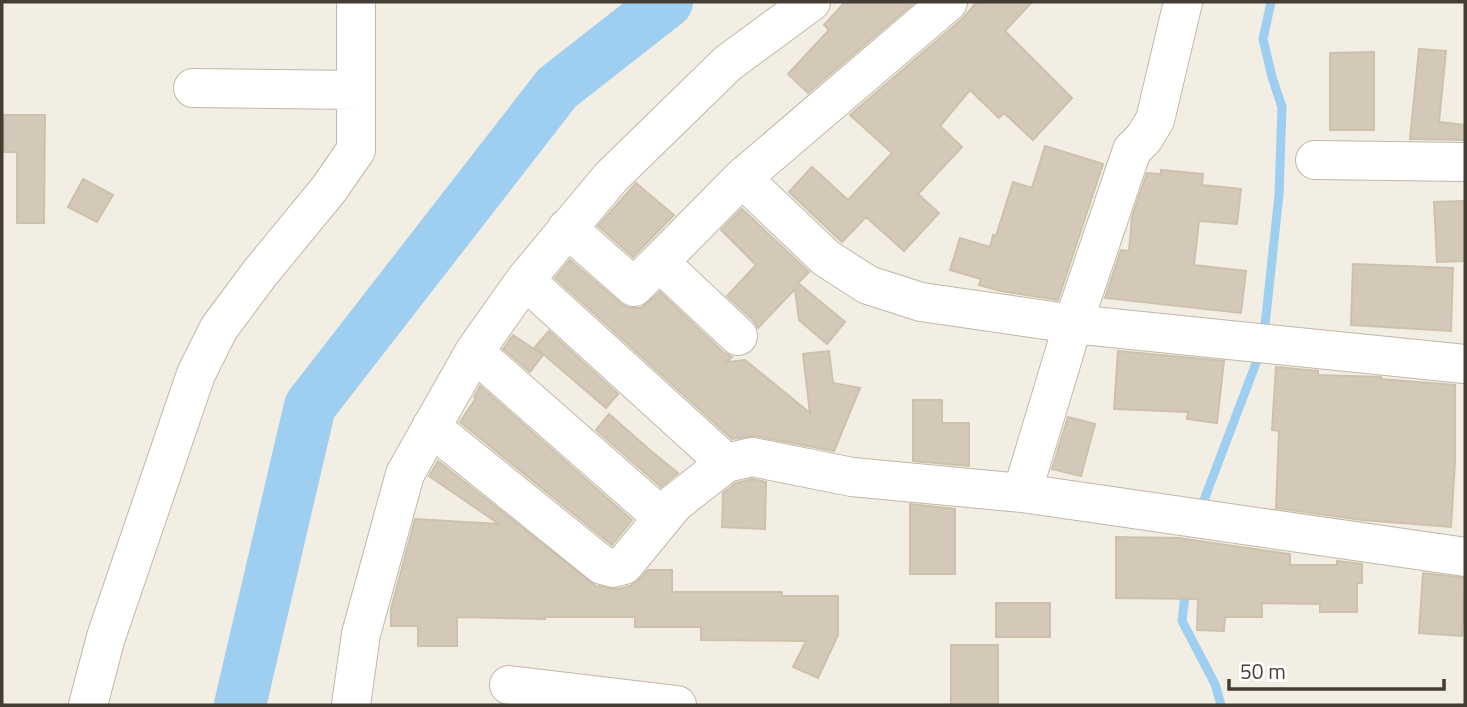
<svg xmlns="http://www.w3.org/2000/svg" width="1467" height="707" viewBox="0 0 1467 707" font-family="'Titillium Web',sans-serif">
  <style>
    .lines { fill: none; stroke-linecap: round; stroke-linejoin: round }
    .stream { stroke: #9ecff1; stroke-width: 9 }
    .river { stroke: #9ecff1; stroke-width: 52 }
    .building { fill: #d4c9b9; stroke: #cec1ac; stroke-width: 2 }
    .minor-casing { stroke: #c0b8a9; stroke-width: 40 }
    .minor { stroke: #fff; stroke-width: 38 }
  </style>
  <rect width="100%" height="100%" fill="#f2eee3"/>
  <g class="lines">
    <path class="stream" d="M 1265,325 L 1279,195 L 1282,107 L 1272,77 L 1263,39 L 1271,2
      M 1201,508 L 1256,363
      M 1186,587 L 1182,621 L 1215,684 L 1221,705"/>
    <path class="river" d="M 240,705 L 310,406 L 557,88 L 667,2"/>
  </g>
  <path class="building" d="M 845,2 L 915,2 L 808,93 L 788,74 L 829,30 L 824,25 Z
    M 977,2 L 1032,2 L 1005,31 L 1072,98 L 1033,140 L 1004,113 L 999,118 L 970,90 L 940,126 L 962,147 L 918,194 L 939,213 L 904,251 L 866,217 L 842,242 L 789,192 L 812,167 L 848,200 L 892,153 L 850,115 L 962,19 Z
    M 1419,49 L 1446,51 L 1439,122 L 1465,125 L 1465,140 L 1410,139 Z
    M 1374,52 L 1374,130 L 1330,130 L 1330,53 Z
    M 4,115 L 45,115 L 44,223 L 17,223 L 17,152 L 4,152 Z
    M 1045,146 L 1103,164 L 1058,300 L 1001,291 L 979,285 L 981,279 L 950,270 L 960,238 L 990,247 L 993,235 L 996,236 L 1013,182 L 1032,188 Z
    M 1161,170 L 1203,174 L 1202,185 L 1241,189 L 1237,224 L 1199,221 L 1194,265 L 1246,271 L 1241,313 L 1105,298 L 1121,250 L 1129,251 L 1132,217 L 1147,173 L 1161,174 Z
    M 83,179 L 113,195 L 97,222 L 68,207 Z
    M 636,183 L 674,215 L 633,257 L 598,226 Z
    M 1465,201 L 1465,261 L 1437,262 L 1434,202 Z
    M 742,209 L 809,272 L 798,283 L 845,322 L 827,344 L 799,320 L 795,289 L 758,328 L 753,320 L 727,296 L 756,265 L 721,230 Z
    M 570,260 L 620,303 L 629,308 L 641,308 L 660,292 L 723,352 L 732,357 L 726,362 L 745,360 L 810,413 L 803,354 L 829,351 L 833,383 L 860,388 L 834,451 L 756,436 L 732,439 L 555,278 Z
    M 1353,264 L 1453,268 L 1451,331 L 1351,325 Z
    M 549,331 L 618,394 L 606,408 L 535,347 Z
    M 513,335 L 543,355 L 530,372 L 503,349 Z
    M 1118,351 L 1224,361 L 1217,423 L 1187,419 L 1188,412 L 1114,409 Z
    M 1276,367 L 1318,371 L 1318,375 L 1381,377 L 1381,379 L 1455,385 L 1455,462 L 1451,527 L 1362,520 L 1276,508 L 1279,431 L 1272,430 Z
    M 480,386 L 632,520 L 612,545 L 460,422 L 476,398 L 474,397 Z
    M 913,400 L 942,400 L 942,423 L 969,423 L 969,466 L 913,461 Z
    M 609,414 L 651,451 L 678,473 L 661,487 L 596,430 Z
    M 1068,417 L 1095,424 L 1081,476 L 1052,469 Z
    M 438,461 L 596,586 L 619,589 L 630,586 L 640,579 L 648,570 L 672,570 L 672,592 L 782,592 L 782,596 L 838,596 L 838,635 L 818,678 L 793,667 L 806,641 L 701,640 L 701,627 L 635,627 L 635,617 L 545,617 L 545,619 L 457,617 L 457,646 L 418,646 L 418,626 L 391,626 L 391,609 L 415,519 L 499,524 L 429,476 Z
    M 752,479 L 766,482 L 765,529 L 722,527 L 723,493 L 736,483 Z
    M 910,504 L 955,509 L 955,574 L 910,574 Z
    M 1116,537 L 1179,538 L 1290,554 L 1290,565 L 1337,565 L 1337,561 L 1362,564 L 1362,583 L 1357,583 L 1357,612 L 1320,612 L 1320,604 L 1262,603 L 1262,617 L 1225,617 L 1224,631 L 1197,630 L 1198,599 L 1116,598 Z
    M 1423,573 L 1465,578 L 1462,636 L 1419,633 Z
    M 996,603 L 1050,603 L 1050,637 L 996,637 Z
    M 951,645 L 998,645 L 998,705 L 951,705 Z"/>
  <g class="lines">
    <g class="minor-casing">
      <path id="minor" d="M 1183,2 L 1155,120 L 1144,138 L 1132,150 L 1073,324 L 1465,364
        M 193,88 L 356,90
        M 1315,160 L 1465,162
        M 742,178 L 948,2
        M 567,228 L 634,287 L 659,262 L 738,336
        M 659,262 L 742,178 L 826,258 L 868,285 L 921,302 L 1073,324 L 1022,493
        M 525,280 L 726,463
        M 474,352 L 663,518
        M 431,427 L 602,565 L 613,568 L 624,565 L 675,503 L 726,463 L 752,457 L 852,477 L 1022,493 L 1465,557
        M 509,685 L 677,705
        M 88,705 L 106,637 L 196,374 L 219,328 L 260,273 L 329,189 L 356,150 L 356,2
        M 351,705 L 361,634 L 405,474 L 474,352 L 525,280 L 611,177 L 728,63 L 811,2"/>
    </g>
    <use href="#minor" class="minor"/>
  </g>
  <rect width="1467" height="707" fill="none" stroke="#443d34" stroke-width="7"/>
  <path d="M1229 679v10h215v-10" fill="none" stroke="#443d34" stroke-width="3.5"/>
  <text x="1240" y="679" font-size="21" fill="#443d34" stroke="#ffffff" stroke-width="5" paint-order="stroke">50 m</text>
</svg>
